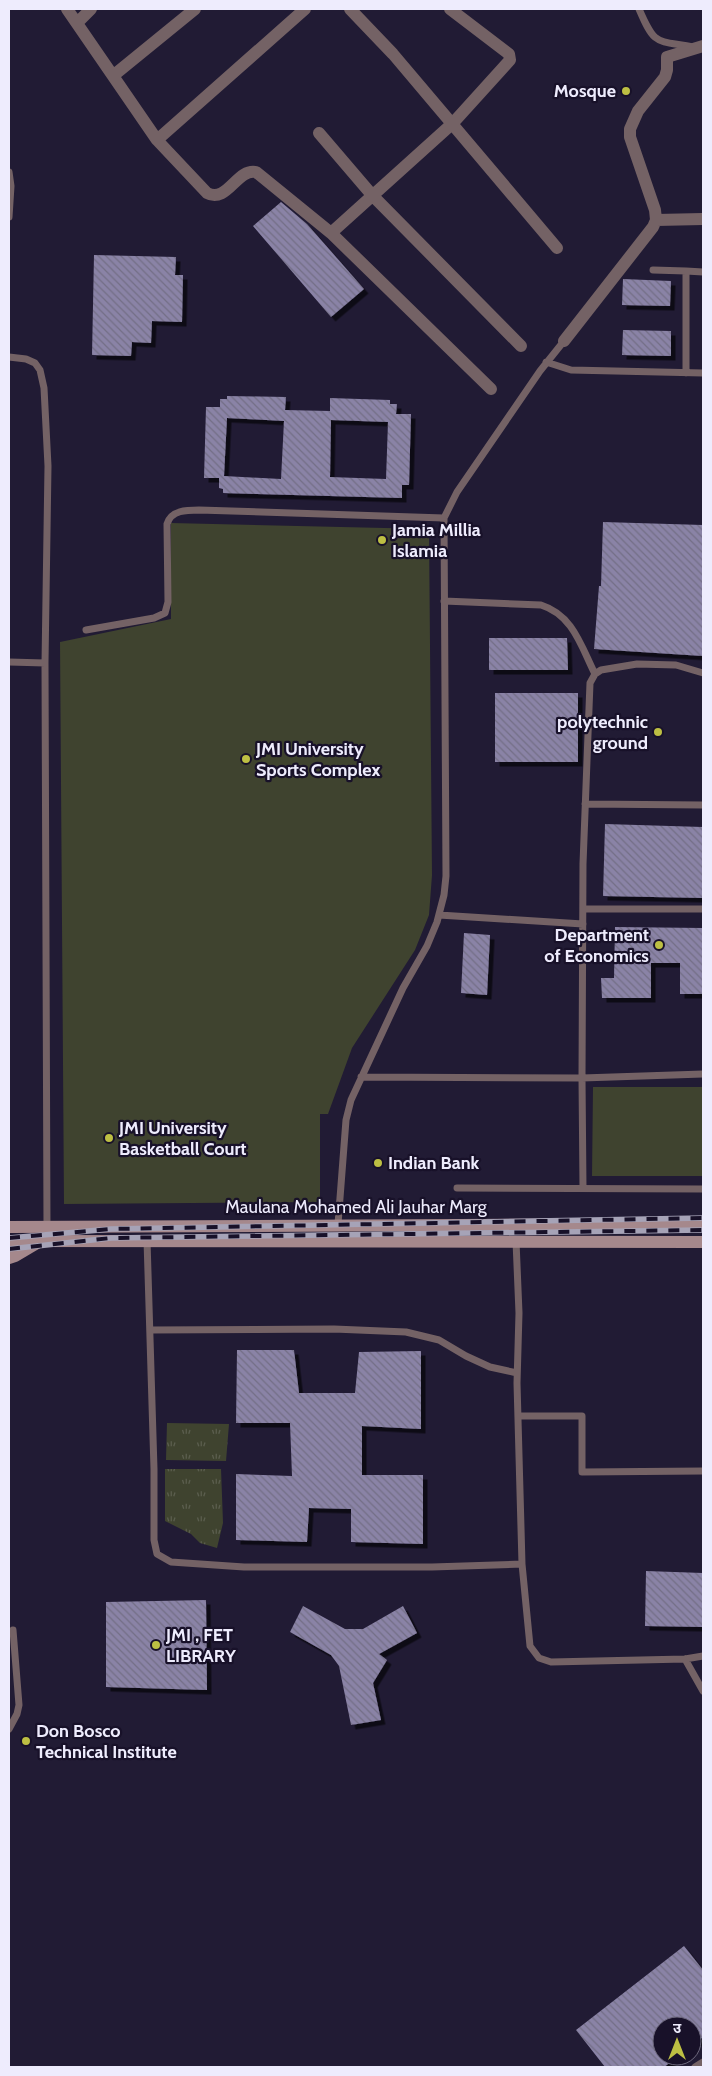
<svg xmlns="http://www.w3.org/2000/svg" width="712" height="2076" viewBox="0 0 712 2076" font-family="Cabin,'Noto Sans Devanagari',sans-serif">
  <style>
    .park { fill: url(#park-tufts) }
    .garden { fill: #3f432f }
    .building { fill: url(#building-back-hatch); fill-rule: evenodd; filter: url(#shadow) }
    .lines { fill: none; stroke-linecap: round; stroke-linejoin: round }
    .lane { stroke: #746265; stroke-width: 7 }
    .street { stroke: #746265; stroke-width: 12 }
    .secondary { stroke: #a5888c; stroke-width: 12 }
    .rail-casing { stroke: #a6a3b7; stroke-width: 5.5 }
    .rail { stroke: #181129; stroke-width: 4; stroke-dasharray: 11; stroke-linecap: butt }
    .poi-dot { fill: #bdbf43; stroke: #181129; stroke-width: 2 }
    .labels { text-anchor: middle; stroke-width: 4.5; stroke-linejoin: round; paint-order: stroke }
    .poi-label { font-size: 18px; font-weight: bold; fill: #eeecfd; stroke: #181129; text-anchor: start }
    .street-label { font-size: 18px; fill: #eeecfd; stroke: #181129 }
  </style>
  <defs>
    <pattern id="park-tufts" width="24" height="20" patternUnits="userSpaceOnUse" patternTransform="scale(1.25)"><rect width="24" height="20" fill="#3f432f"/><path d="M3 7l-1-3M5 7V3M7 7l1-3M15 17l-1-3M17 17v-4M19 17l1-3" fill="none" stroke="#5b5e4e"/></pattern>
    <pattern id="building-back-hatch" width="6" height="6" patternUnits="userSpaceOnUse" patternTransform="scale(1.25)"><rect width="6" height="6" fill="#8a83a6"/><path d="M-1 5l2 2M0 0l6 6M5-1l2 2" fill="none" stroke="#736e86"/></pattern>
    <filter id="shadow"><feDropShadow dx="4.5" dy="4.5" stdDeviation="0" flood-color="#0009"/></filter>
  </defs>
  <rect width="100%" height="100%" fill="#211b34"/>
  <path class="park" d="M 167,1423 L 229,1424 L 226,1461 L 166,1460 Z
    M 165,1469 L 221,1469 L 223,1523 L 217,1548 L 200,1543 L 191,1534 L 165,1521 Z"/>
  <path class="garden" d="M 171,523 L 429,529 L 432,875 L 429,915 L 415,950 L 352,1048 L 328,1114 L 320,1114 L 320,1202 L 64,1204 L 60,642 L 171,619 Z
    M 593,1087 L 703,1087 L 703,1176 L 592,1176 Z"/>
  <path class="building" d="M 281,202 L 307,224 L 364,289 L 331,317 L 253,226 Z
    M 94,255 L 176,257 L 175,275 L 183,275 L 182,322 L 152,321 L 151,343 L 132,342 L 131,356 L 92,355 Z
    M 623,279 L 671,281 L 670,306 L 622,305 Z
    M 623,330 L 671,331 L 671,356 L 622,355 Z
    M 227,396 L 286,397 L 285,410 L 330,411 L 330,398 L 390,400 L 390,404 L 397,404 L 396,414 L 411,414 L 409,485 L 402,485 L 402,498 L 223,493 L 223,489 L 219,488 L 219,478 L 204,478 L 206,407 L 220,407 L 220,399 L 227,399 ZM 227,418 L 284,421 L 281,479 L 224,476 ZM 331,420 L 388,422 L 386,479 L 330,477 Z
    M 603,522 L 703,525 L 703,656 L 594,649 L 599,586 L 601,586 Z
    M 489,638 L 567,638 L 568,670 L 489,670 Z
    M 495,693 L 578,693 L 578,762 L 495,762 Z
    M 605,824 L 703,827 L 703,898 L 603,896 Z
    M 615,927 L 703,928 L 703,994 L 680,994 L 680,963 L 651,963 L 651,998 L 602,998 L 601,978 L 614,978 Z
    M 464,933 L 490,935 L 487,995 L 461,993 Z
    M 237,1350 L 294,1350 L 299,1393 L 355,1393 L 359,1352 L 421,1351 L 421,1429 L 362,1426 L 362,1475 L 423,1475 L 423,1544 L 351,1542 L 351,1509 L 309,1508 L 307,1542 L 236,1540 L 236,1474 L 292,1476 L 290,1423 L 236,1423 Z
    M 646,1571 L 703,1573 L 703,1627 L 645,1626 Z
    M 206,1600 L 207,1690 L 106,1687 L 106,1602 Z
    M 303,1606 L 345,1629 L 363,1629 L 403,1606 L 417,1633 L 379,1654 L 387,1660 L 373,1683 L 381,1720 L 351,1725 L 339,1666 L 331,1655 L 290,1632 Z
    M 684,1946 L 703,1970 L 703,2037 L 692,2045 L 692,2026 L 662,2026 L 662,2056 L 679,2056 L 664,2067 L 605,2067 L 576,2030 Z"/>
  <g class="lines">
    <path class="lane" d="M 639,9 C 655,46 655,40 693,47
      M 9,172 L 11,186 L 9,217
      M 653,270 L 686,271
      M 9,357 L 26,359 L 35,363 L 40,370 L 44,388 L 48,466 L 45,663 L 47,1227
      M 546,362 L 571,370 L 703,373
      M 686,373 L 686,271 L 703,272
      M 444,601 L 541,605 C 573,615 581,646 595,674
      M 86,630 L 154,618 L 165,613 L 168,602 L 167,524 C 171,510 187,510 199,510 L 444,518
      M 9,662 L 45,663
      M 585,804 L 703,805
      M 583,909 L 703,909
      M 439,915 L 583,924
      M 361,1077 L 582,1078 L 703,1074
      M 457,1188 L 703,1189
      M 583,1188 L 582,1078 L 583,864 L 590,683 L 595,674 L 601,670 L 637,664 L 676,665 L 703,673
      M 338,1224 L 346,1120 L 351,1100 L 403,988 L 427,946 L 437,922 L 444,895 L 446,876 L 444,518 L 457,492 L 540,371 L 564,341
      M 147,1240 L 154,1469 L 154,1540 L 157,1554 L 171,1562 L 244,1567 L 432,1567 L 522,1564
      M 516,1241 L 519,1313 L 517,1383 L 522,1564 L 530,1646 L 539,1658 L 551,1662 L 685,1659 L 703,1656
      M 150,1330 L 334,1329 L 406,1332 L 439,1340 L 466,1356 L 490,1367 L 517,1373
      M 518,1416 L 582,1416 L 582,1472 L 703,1471
      M 685,1659 L 703,1691
      M 9,1729 L 17,1714 L 19,1705 L 13,1630
      M 695,2067 L 703,2062"/>
    <path class="street" d="M 67,9 L 157,140 L 207,193 C 227,204 237,168 256,172 L 331,233 L 491,389
      M 350,9 L 393,54 L 557,248
      M 77,23 L 91,9
      M 114,75 L 195,9
      M 319,133 L 372,195 L 521,346
      M 157,140 L 305,9
      M 656,220 L 703,219
      M 331,233 L 453,123 L 510,60 L 509,54 L 450,9
      M 564,341 L 653,227 L 656,220 L 655,210 L 630,137 L 630,129 L 638,111 L 665,77 L 667,70 L 667,57 L 703,46"/>
    <path class="secondary" d="M 9,1227 L 703,1224
      M 9,1241 L 703,1242
      M 9,1258 L 15,1256 L 42,1240"/>
    <g class="rail-casing">
      <path id="rail" d="M 9,1238 L 111,1229 L 703,1218
        M 9,1249 L 111,1238 L 703,1230"/>
    </g>
    <use href="#rail" class="rail"/>
  </g>
  <g class="poi-dot">
    <circle cx="626" cy="91" r="5"/>
    <circle cx="382" cy="540" r="5"/>
    <circle cx="658" cy="732" r="5"/>
    <circle cx="246" cy="759" r="5"/>
    <circle cx="659" cy="945" r="5"/>
    <circle cx="109" cy="1138" r="5"/>
    <circle cx="378" cy="1163" r="5"/>
    <circle cx="156" cy="1645" r="5"/>
    <circle cx="26" cy="1741" r="5"/>
  </g>
  <g class="labels">
    <g class="poi-label">
      <text x="616" y="97" text-anchor="end">Mosque</text>
      <text x="392" y="536">Jamia Millia<tspan x="392" dy="21">Islamia</tspan></text>
      <text x="648" y="728" text-anchor="end">polytechnic<tspan x="648" dy="21">ground</tspan></text>
      <text x="256" y="755">JMI University<tspan x="256" dy="21">Sports Complex</tspan></text>
      <text x="649" y="941" text-anchor="end">Department<tspan x="649" dy="21">of Economics</tspan></text>
      <text x="119" y="1134">JMI University<tspan x="119" dy="21">Basketball Court</tspan></text>
      <text x="388" y="1169">Indian Bank</text>
      <text x="166" y="1641">JMI , FET<tspan x="166" dy="21">LIBRARY</tspan></text>
      <text x="36" y="1737">Don Bosco<tspan x="36" dy="21">Technical Institute</tspan></text>
    </g>
    <g class="street-label">
      <text x="356" y="1213">Maulana Mohamed Ali Jauhar Marg</text>
    </g>
  </g>
  <rect width="712" height="2076" fill="none" stroke="#eeecfd" stroke-width="20"/>
  <g transform="translate(677 2041)"><circle r="24" fill="#181129" stroke="#6e697e"/>
  <path d="M0-4L9 19L0 12L-9 19Z" fill="#bdbf43"/>
  <text y="-8" font-size="14" font-weight="bold" text-anchor="middle" fill="#eeecfd">उ</text>
  </g>
</svg>
